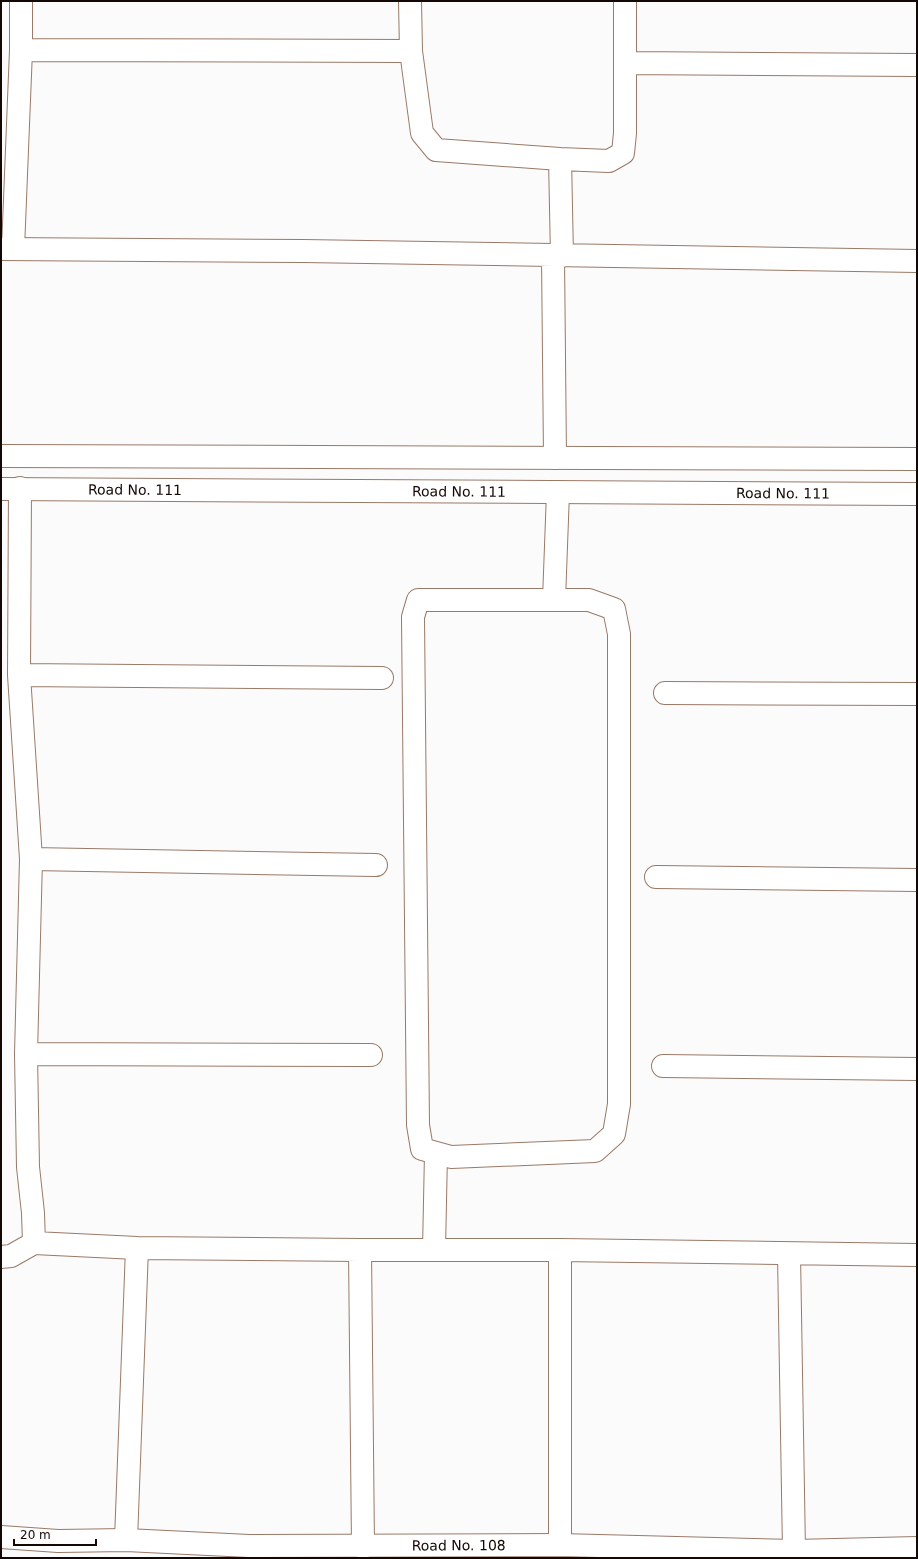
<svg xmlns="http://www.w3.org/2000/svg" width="918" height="1559" viewBox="0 0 918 1559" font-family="'DejaVu Sans',sans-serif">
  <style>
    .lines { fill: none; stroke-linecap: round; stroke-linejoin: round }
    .street-casing { stroke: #997967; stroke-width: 24 }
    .secondary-casing { stroke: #997967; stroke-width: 24 }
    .street { stroke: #fff; stroke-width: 22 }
    .secondary { stroke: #fff; stroke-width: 22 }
    .labels { text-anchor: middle; stroke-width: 3.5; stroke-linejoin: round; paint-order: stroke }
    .street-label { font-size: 14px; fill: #140804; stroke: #fbfbfb }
  </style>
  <rect width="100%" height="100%" fill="#fbfbfb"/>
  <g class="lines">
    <g class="street-casing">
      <path id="street" d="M 410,1 L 411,51 L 422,133 L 436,150 L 560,159 L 609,161 L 623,153 L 625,133 L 625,1
        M 21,50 L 411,51
        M 625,63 L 917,65
        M 560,159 L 562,256
        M 1,249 L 303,251 L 917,261
        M 13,249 L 21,50 L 21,1
        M 553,256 L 555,458
        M 20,488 L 19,675 L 31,859 L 26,1054 L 28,1167 L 33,1213 L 34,1243 L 137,1248 L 360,1250 L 560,1250 L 917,1255
        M 418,600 L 589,600 L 614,609 L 619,634 L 619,1104 L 614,1134 L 595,1151 L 451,1157 L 422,1149 L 418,1125 L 413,617 Z
        M 554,600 L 558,492
        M 19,675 L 382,678
        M 665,693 L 917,694
        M 31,859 L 376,865
        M 656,877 L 917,880
        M 26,1054 L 371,1055
        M 663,1066 L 917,1069
        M 360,1250 L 363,1547
        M 434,1250 L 436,1153
        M 560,1250 L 560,1545
        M 789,1254 L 794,1551
        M 1,1257 L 11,1256 L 34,1243
        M 126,1540 L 137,1248"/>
    </g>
    <g class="secondary-casing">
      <g id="secondary">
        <path d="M 1,456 L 917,459"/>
        <path id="s1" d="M 1,489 L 917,494"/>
        <path id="s2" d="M 1,1537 L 58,1541 L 126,1540 L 249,1546 L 560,1545 L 794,1551 L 917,1548"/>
      </g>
    </g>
    <use href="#street" class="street"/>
    <use href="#secondary" class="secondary"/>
  </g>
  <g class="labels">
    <g class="street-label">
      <text dy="5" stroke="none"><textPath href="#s1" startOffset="134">Road No. 111</textPath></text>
      <text dy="5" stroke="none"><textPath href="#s1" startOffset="458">Road No. 111</textPath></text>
      <text dy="5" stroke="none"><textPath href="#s1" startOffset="782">Road No. 111</textPath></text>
      <text dy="5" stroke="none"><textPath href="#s2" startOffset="458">Road No. 108</textPath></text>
    </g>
  </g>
  <rect width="918" height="1559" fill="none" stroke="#140804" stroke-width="4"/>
  <path d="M14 1539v6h82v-6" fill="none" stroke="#140804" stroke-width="2"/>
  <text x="20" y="1539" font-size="12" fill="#140804" stroke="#fbfbfb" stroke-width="3" paint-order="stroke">20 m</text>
</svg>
